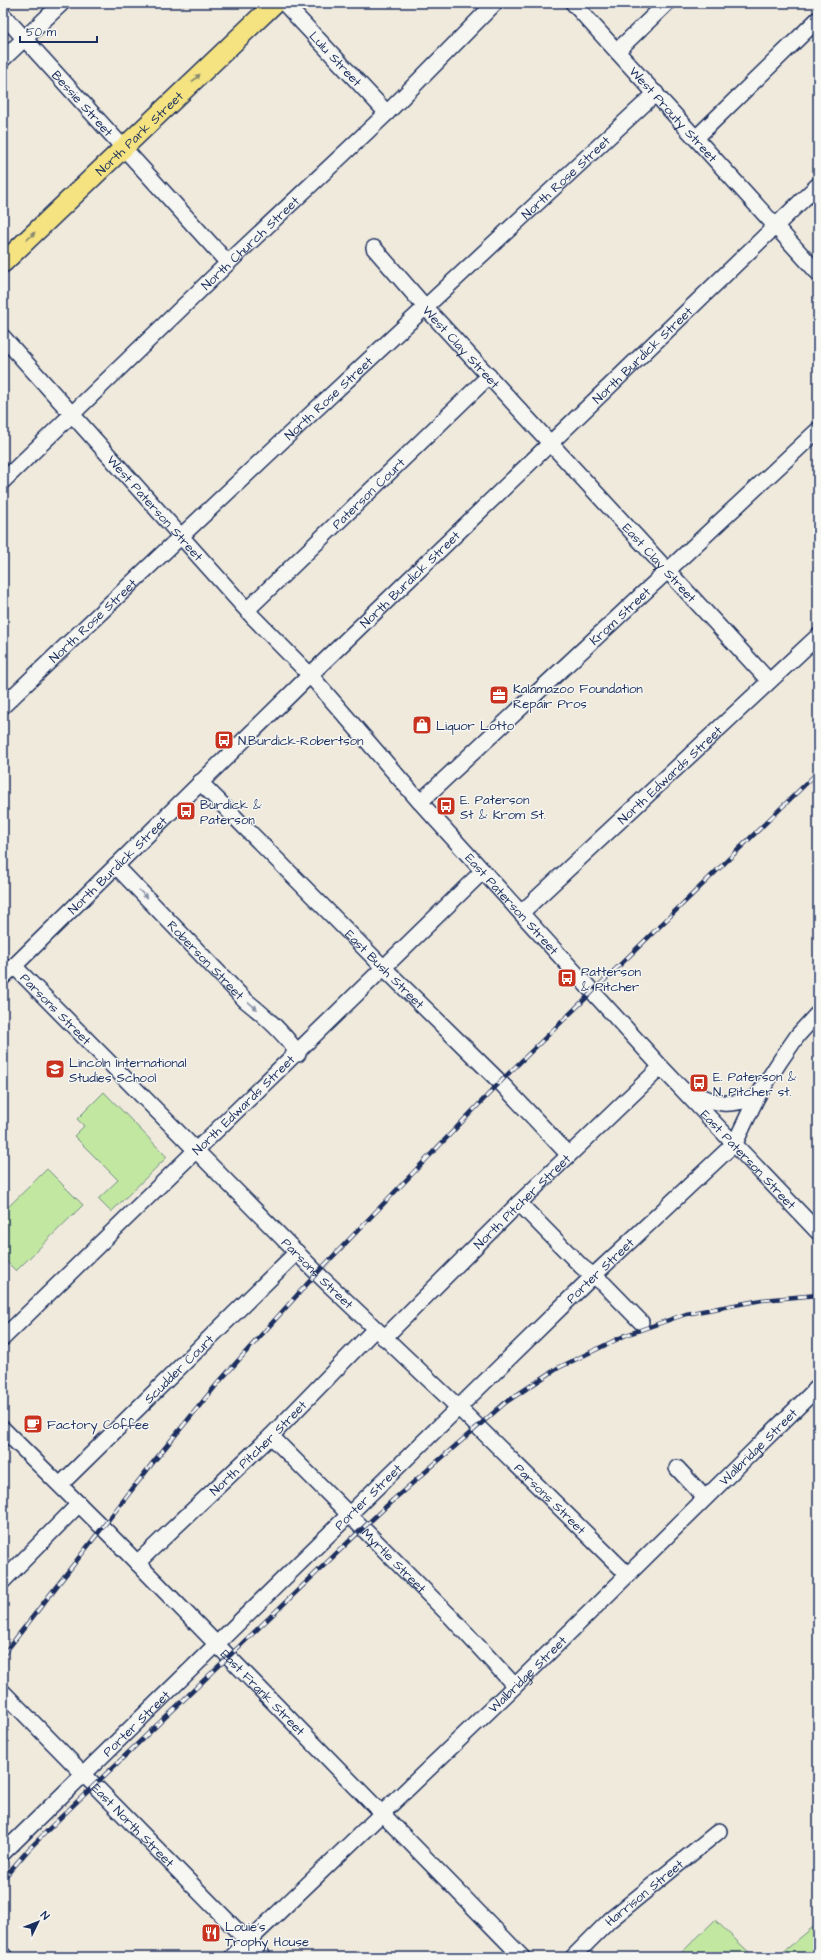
<svg xmlns="http://www.w3.org/2000/svg" width="821" height="1960" viewBox="0 0 821 1960" font-family="'Architects Daughter',sans-serif">
  <style>
    .green { fill: #c2e7a1; stroke: #6e8b80 }
    .lines { fill: none; stroke-linecap: round; stroke-linejoin: round }
    .minor-casing { stroke: #1b2f5e; stroke-width: 18 }
    .major-casing { stroke: #1b2f5e; stroke-width: 22 }
    .minor { stroke: #f6f6f2; stroke-width: 15 }
    .major { stroke: #f5e382; stroke-width: 19 }
    .rail-casing { stroke: #1b2f5e; stroke-width: 4.5 }
    .rail { stroke: #f6f6f2; stroke-width: 3; stroke-dasharray: 9; stroke-linecap: butt }
    .oneway { fill: #888970 }
    .oneway2 { fill: #8892a8 }
    .labels { text-anchor: middle; stroke-width: 3; stroke-linejoin: round; paint-order: stroke }
    .street-label { font-size: 13px; fill: #1b2f5e; stroke: #f6f6f2 }
    .poi-label { font-size: 13px; fill: #1b2f5e; stroke: #f6f6f2; text-anchor: start }
  </style>
  <rect width="100%" height="100%" fill="#f0eadd"/>
  <filter id="ink" filterUnits="userSpaceOnUse"><feTurbulence type="fractalNoise" baseFrequency=".025" numOctaves="2"/><feDisplacementMap in="SourceGraphic" scale="8" xChannelSelector="R" yChannelSelector="G"/><feConvolveMatrix kernelMatrix="1 2 1 2 8 2 1 2 1" color-interpolation-filters="sRGB"/></filter>
  <g filter="url(#ink)">
    <path class="green" d="M 104,1092 L 167,1157 L 111,1212 L 98,1199 L 118,1180 L 74,1136 L 84,1126 L 77,1119 Z
      M 47,1169 L 83,1205 L 16,1271 L 3,1258 L 3,1212 Z
      M 715,1920 L 754,1957 L 677,1957 Z
      M 818,1923 L 818,1957 L 777,1957 Z"/>
    <g class="lines">
      <g class="minor-casing">
        <g id="minor">
          <path id="s1" d="M 284,3 L 387,113"/>
          <path id="s2" d="M 573,3 L 818,273"/>
          <path id="s3" d="M 3,15 L 228,263"/>
          <path d="M 617,51 L 667,3"/>
          <path d="M 3,59 L 62,3"/>
          <path d="M 697,137 L 818,19"/>
          <path id="s4" d="M 374,248 L 426,308 L 769,681"/>
          <path id="s5" d="M 3,337 L 253,617 L 310,675 L 420,802 L 661,1067 L 818,1232"/>
          <path id="s6" d="M 3,481 L 228,263 L 387,113 L 495,3"/>
          <path id="s7" d="M 248,609 L 489,376"/>
          <path id="s8" d="M 3,706 C 218,499 437,296 656,93"/>
          <path id="s9" d="M 200,782 L 384,968 L 499,1081 L 569,1155"/>
          <path id="s10" d="M 420,802 L 818,430"/>
          <path id="s11" d="M 116,866 L 245,1000 C 264,1015 285,1033 298,1054"/>
          <path id="s12" d="M 521,913 L 818,636"/>
          <path id="s13" d="M 14,966 L 322,1278 L 459,1408 L 627,1574"/>
          <path id="s14" d="M 3,977 L 310,675 L 818,185"/>
          <path d="M 690,1091 C 717,1105 728,1107 757,1097"/>
          <path d="M 519,1203 L 582,1267 L 604,1284 L 641,1322"/>
          <path id="s15" d="M 3,1338 L 483,871"/>
          <path id="s16" d="M 384,1338 L 519,1203 L 661,1067"/>
          <path id="s17" d="M 3,1429 L 109,1534 L 522,1957"/>
          <path id="s18" d="M 271,1436 L 450,1616 L 515,1686"/>
          <path d="M 677,1468 L 705,1498"/>
          <path id="s19" d="M 60,1485 L 297,1252"/>
          <path id="s20" d="M 137,1563 L 271,1436 L 375,1329"/>
          <path d="M 3,1581 L 79,1504"/>
          <path id="s21" d="M 3,1692 L 263,1957"/>
          <path id="s22" d="M 3,1853 L 593,1276 L 735,1143 L 757,1097 L 780,1061 L 798,1035 L 818,1013"/>
          <path d="M 3,1955 L 5,1957"/>
          <path id="s23" d="M 232,1957 L 515,1686 L 818,1387"/>
          <path id="s24" d="M 573,1957 L 610,1920 L 719,1831"/>
        </g>
      </g>
      <g class="major-casing">
        <g id="major">
          <path id="s25" d="M 3,263 L 275,3"/>
        </g>
      </g>
      <use href="#minor" class="minor"/>
      <use href="#major" class="major"/>
      <g class="rail-casing">
        <path id="rail" d="M 3,1655 L 155,1460 L 218,1383 L 317,1273 L 507,1075 L 818,772
          M 3,1879 L 29,1849 L 60,1818 L 363,1528 L 393,1500 L 506,1402 L 558,1368 L 626,1335 L 686,1314 L 762,1300 L 818,1295"/>
      </g>
      <use href="#rail" class="rail"/>
    </g>
    <defs><path id="oneway-solid" d="M-6-.8H1V-3.2L6.5 0L1 3.2V.8H-6Z"/></defs>
    <g class="oneway">
      <use href="#oneway-solid" transform="translate(196 78) rotate(-44)"/>
      <use href="#oneway-solid" transform="translate(31 236) rotate(-44)"/>
    </g>
    <g class="oneway2">
      <use href="#oneway-solid" transform="translate(143 894) rotate(46)"/>
      <use href="#oneway-solid" transform="translate(253 1006) rotate(39)"/>
    </g>
  </g>
  <defs>
    <g id="office-square" transform="scale(1)"><rect x="-9" y="-9" width="18" height="18" rx="4" fill="#c8321e" stroke="#f6f6f2"/><path d="M-6-3h4V-5.5h4V-3h4V5H-6ZM-1-4.5V-3h2v-1.5ZM-6 0V1H6V0Z" fill="#fff"/></g>
    <g id="shop-square" transform="scale(1)"><rect x="-9" y="-9" width="18" height="18" rx="4" fill="#c8321e" stroke="#f6f6f2"/><path d="M-5-2.5h2.3a2.7 3.5 0 0 1 5.4 0H5L5.5 6h-11ZM-1.5-2.5h3a1.5 2.3 0 0 0-3 0Z" fill="#fff"/></g>
    <g id="bus-square" transform="scale(1)"><rect x="-9" y="-9" width="18" height="18" rx="4" fill="#c8321e" stroke="#f6f6f2"/><path d="M-5-6H5V4H4V6H2V4H-2V6H-4V4H-5ZM-3.5-4V0h7V-4ZM-3.5 1.2v1.5H-2V1.2ZM2 1.2v1.5H3.5V1.2Z" fill="#fff"/></g>
    <g id="school-square" transform="scale(1)"><rect x="-9" y="-9" width="18" height="18" rx="4" fill="#c8321e" stroke="#f6f6f2"/><path d="M0-5L7-2L0 1L-7-2ZM-4 1L0 2.5L4 1V4Q0 6-4 4Z" fill="#fff"/></g>
    <g id="cafe-square" transform="scale(1)"><rect x="-9" y="-9" width="18" height="18" rx="4" fill="#c8321e" stroke="#f6f6f2"/><path d="M-5.5-4.5H6V0H3Q3 3.5 0 3.5H-2.5Q-5.5 3.5-5.5 0ZM3-3.2v2h1.7v-2ZM-6 4.5H4V6H-6Z" fill="#fff"/></g>
    <g id="restaurant-square" transform="scale(1)"><rect x="-9" y="-9" width="18" height="18" rx="4" fill="#c8321e" stroke="#f6f6f2"/><path d="M-5-6h1v4h1v-4h1v4h1v-4h1v5L-1.5 .5V6h-2V.5L-5-1ZM5-6V6H3V1.5H1.5Q1.5-4 5-6Z" fill="#fff"/></g>
  </defs>
  <g fill-rule="evenodd">
    <use href="#office-square" x="499" y="695"/>
    <use href="#shop-square" x="422" y="725"/>
    <use href="#bus-square" x="224" y="740"/>
    <use href="#bus-square" x="446" y="806"/>
    <use href="#bus-square" x="186" y="811"/>
    <use href="#bus-square" x="567" y="978"/>
    <use href="#school-square" x="55" y="1069"/>
    <use href="#bus-square" x="699" y="1083"/>
    <use href="#cafe-square" x="33" y="1424"/>
    <use href="#restaurant-square" x="211" y="1933"/>
  </g>
  <g class="labels">
    <g class="street-label">
      <text dy="5" stroke="none"><textPath href="#s1" startOffset="76">Lulu Street</textPath></text>
      <text dy="5" stroke="none"><textPath href="#s3" startOffset="119">Bessie Street</textPath></text>
      <text dy="5" stroke="none"><textPath href="#s2" startOffset="150">West Prouty Street</textPath></text>
      <text dy="5" stroke="none"><textPath href="#s25" startOffset="188">North Park Street</textPath></text>
      <text dy="5" stroke="none"><textPath href="#s8" startOffset="772">North Rose Street</textPath></text>
      <text dy="5" stroke="none"><textPath href="#s6" startOffset="343">North Church Street</textPath></text>
      <text dy="5" stroke="none"><textPath href="#s4" startOffset="132">West Clay Street</textPath></text>
      <text dy="5" stroke="none"><textPath href="#s14" startOffset="892">North Burdick Street</textPath></text>
      <text dy="5" stroke="none"><textPath href="#s8" startOffset="448">North Rose Street</textPath></text>
      <text dy="5" stroke="none"><textPath href="#s7" startOffset="167">Paterson Court</textPath></text>
      <text dy="5" stroke="none"><textPath href="#s5" startOffset="229">West Paterson Street</textPath></text>
      <text dy="5" stroke="none"><textPath href="#s4" startOffset="425">East Clay Street</textPath></text>
      <text dy="5" stroke="none"><textPath href="#s14" startOffset="569">North Burdick Street</textPath></text>
      <text dy="5" stroke="none"><textPath href="#s10" startOffset="273">Krom Street</textPath></text>
      <text dy="5" stroke="none"><textPath href="#s8" startOffset="124">North Rose Street</textPath></text>
      <text dy="5" stroke="none"><textPath href="#s12" startOffset="203">North Edwards Street</textPath></text>
      <text dy="5" stroke="none"><textPath href="#s14" startOffset="160">North Burdick Street</textPath></text>
      <text dy="5" stroke="none"><textPath href="#s5" startOffset="762">East Paterson Street</textPath></text>
      <text dy="5" stroke="none"><textPath href="#s11" startOffset="130">Roberson Street</textPath></text>
      <text dy="5" stroke="none"><textPath href="#s9" startOffset="263">East Bush Street</textPath></text>
      <text dy="5" stroke="none"><textPath href="#s13" startOffset="60">Parsons Street</textPath></text>
      <text dy="5" stroke="none"><textPath href="#s15" startOffset="335">North Edwards Street</textPath></text>
      <text dy="5" stroke="none"><textPath href="#s5" startOffset="1110">East Paterson Street</textPath></text>
      <text dy="5" stroke="none"><textPath href="#s16" startOffset="194">North Pitcher Street</textPath></text>
      <text dy="5" stroke="none"><textPath href="#s22" startOffset="834">Porter Street</textPath></text>
      <text dy="5" stroke="none"><textPath href="#s13" startOffset="432">Parsons Street</textPath></text>
      <text dy="5" stroke="none"><textPath href="#s19" startOffset="166">Scudder Court</textPath></text>
      <text dy="5" stroke="none"><textPath href="#s23" startOffset="733">Walbridge Street</textPath></text>
      <text dy="5" stroke="none"><textPath href="#s20" startOffset="167">North Pitcher Street</textPath></text>
      <text dy="5" stroke="none"><textPath href="#s22" startOffset="510">Porter Street</textPath></text>
      <text dy="5" stroke="none"><textPath href="#s13" startOffset="756">Parsons Street</textPath></text>
      <text dy="5" stroke="none"><textPath href="#s18" startOffset="175">Myrtle Street</textPath></text>
      <text dy="5" stroke="none"><textPath href="#s23" startOffset="409">Walbridge Street</textPath></text>
      <text dy="5" stroke="none"><textPath href="#s17" startOffset="370">East Frank Street</textPath></text>
      <text dy="5" stroke="none"><textPath href="#s22" startOffset="186">Porter Street</textPath></text>
      <text dy="5" stroke="none"><textPath href="#s21" startOffset="186">East North Street</textPath></text>
      <text dy="5" stroke="none"><textPath href="#s24" startOffset="96">Harrison Street</textPath></text>
    </g>
    <g class="poi-label">
      <text x="513" y="693">Kalamazoo Foundation<tspan x="513" dy="15">Repair Pros</tspan></text>
      <text x="436" y="730">Liquor Lotto</text>
      <text x="238" y="745">N.Burdick-Robertson</text>
      <text x="460" y="804">E. Paterson<tspan x="460" dy="15">St &amp; Krom St.</tspan></text>
      <text x="200" y="809">Burdick &amp;<tspan x="200" dy="15">Paterson</tspan></text>
      <text x="581" y="976">Patterson<tspan x="581" dy="15">&amp; Pitcher</tspan></text>
      <text x="69" y="1067">Lincoln International<tspan x="69" dy="15">Studies School</tspan></text>
      <text x="713" y="1081">E. Paterson &amp;<tspan x="713" dy="15">N. Pitcher st.</tspan></text>
      <text x="47" y="1429">Factory Coffee</text>
      <text x="225" y="1931">Louie's<tspan x="225" dy="15">Trophy House</tspan></text>
    </g>
  </g>
  <rect width="821" height="1960" fill="none" stroke="#f6f6f2" stroke-width="16"/>
  <rect x="8" y="8" width="805" height="1944" fill="none" stroke="#1b2f5e" stroke-width="1.5" filter="url(#ink)"/>
  <g transform="translate(38 1922) rotate(47)" stroke="#f6f6f2" stroke-width="3" paint-order="stroke">
  <path d="M0-3L7 15L0 10L-7 15Z" fill="#1b2f5e"/>
  <text y="-6" font-size="11" font-weight="bold" text-anchor="middle" fill="#1b2f5e">N</text>
  </g>
  <path d="M20 36v6h77v-6" fill="none" stroke="#1b2f5e" stroke-width="2"/>
  <text x="26" y="36" font-size="12" fill="#1b2f5e" stroke="#f6f6f2" stroke-width="3" paint-order="stroke">50 m</text>
</svg>
